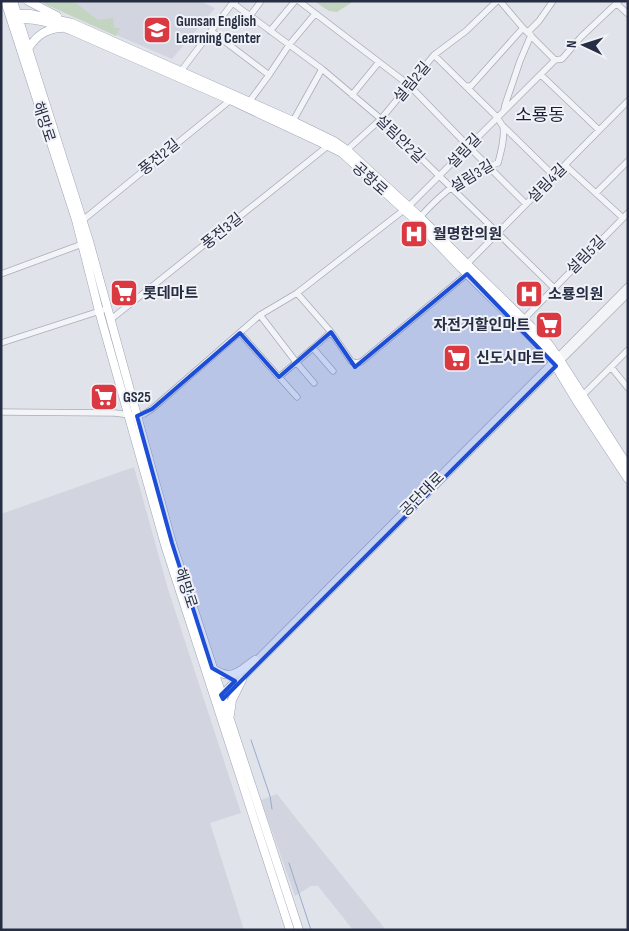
<svg xmlns="http://www.w3.org/2000/svg" width="629" height="931" viewBox="0 0 629 931" font-family="'Sofia Sans Condensed','Noto Sans KR',sans-serif">
  <style>
    .built { fill: #d2d5df }
    .green { fill: #c3d5c0 }
    .lines { fill: none; stroke-linecap: round; stroke-linejoin: round }
    .stream { stroke: #97acce; stroke-width: 1 }
    .minor-casing { stroke: #a8adb8; stroke-width: 7 }
    .major-casing { stroke: #9ea5b7; stroke-width: 9 }
    .minor { stroke: #f3f4f8; stroke-width: 5.5 }
    .major { stroke: #fff; stroke-width: 8 }
    .marked { fill: #1d4ed8; fill-opacity: 0.2; stroke: #1d4ed8; stroke-width: 4; stroke-linejoin: round }
    .labels { text-anchor: middle; stroke-width: 4; stroke-linejoin: round; paint-order: stroke }
    .poi-label { font-size: 15px; font-weight: bold; fill: #272e43; stroke: #f0f2f7; text-anchor: start }
    .street-label { font-size: 15px; fill: #272e43; stroke: #f0f2f7 }
    .quarter-label { font-size: 18px; fill: #191f34; stroke: #f0f2f7 }
  </style>
  <rect width="100%" height="100%" fill="#e0e3ea"/>
  <path class="built" d="M 41,1 L 200,1 L 215,8 L 172,59 L 84,21 Z
    M 134,467 L 168,589 L 241,813 L 210,823 L 244,930 L 1,930 L 1,514 Z
    M 277,794 L 299,822 L 386,930 L 353,930 L 318,886 L 311,886 L 295,896 L 261,800 Z"/>
  <path class="green" d="M 41,1 L 73,1 L 98,20 L 113,18 L 114,28 L 120,28 L 116,36 L 47,5 Z
    M 314,1 L 354,1 L 337,12 L 329,11 Z"/>
  <g class="lines">
    <path class="stream" d="M 251,740 L 270,796 L 272,809
      M 289,863 L 311,930"/>
    <g class="minor-casing">
      <path id="minor" d="M 299,1 L 409,85 L 468,146 L 526,204
        M 500,1 L 523,28 L 555,60
        M 234,4 L 322,69 L 381,119 L 554,288
        M 617,4 L 628,14
        M 250,16 L 261,1
        M 211,31 L 269,75
        M 270,31 L 295,1
        M 528,32 L 539,21 L 553,1
        M 434,55 L 497,117 L 502,125 L 554,176
        M 181,71 L 231,5 L 236,1
        M 541,75 L 599,130
        M 466,86 L 471,86 L 523,28
        M 352,95 L 379,62
        M 249,102 L 269,75 L 289,45 L 315,14
        M 504,110 L 505,105 L 520,61 L 531,35
        M 293,121 L 322,69
        M 347,150 L 381,119 L 434,55 L 466,31 L 497,1
        M 565,165 L 623,218
        M 596,193 L 628,161
        M 420,217 C 442,193 466,172 498,163 C 501,152 505,138 503,126
        M 83,220 L 233,98
        M 467,264 L 628,101
        M 1,274 L 85,243
        M 297,293 L 331,332 L 351,361 L 355,363 L 361,362 L 467,274
        M 260,315 L 296,362 L 314,383
        M 524,319 L 628,213
        M 110,320 L 329,145
        M 331,332 L 313,348 L 333,371
        M 240,333 L 279,377
        M 1,343 L 103,310
        M 611,367 L 628,388
        M 582,396 L 628,350
        M 297,397 L 279,377 L 313,348
        M 1,412 L 115,413 L 137,416 L 144,414 L 152,409 L 260,315 L 297,293 L 409,206 L 555,60 L 562,59 L 581,37 L 619,1
        M 254,662 L 628,286
        M 223,698 L 628,294
        M 215,701 L 245,670"/>
    </g>
    <g class="major-casing">
      <path id="major" d="M 5,1 L 76,220 L 99,311 L 165,545 L 290,930
        M 13,1 L 89,241 L 172,543 L 299,930
        M 28,1 L 57,16
        M 13,14 L 30,14 L 72,23 L 293,121 L 334,141 L 347,150 L 420,217 L 467,264 L 548,343 L 558,357 L 628,466
        M 16,20 C 34,17 53,24 70,30 L 230,100 L 328,146 L 342,153 L 414,219 L 461,268 L 542,348 L 553,362 L 576,400 L 628,479
        M 28,49 C 36,36 45,29 61,28
        M 212,668 C 232,682 238,672 255,660
        M 230,715 L 232,700 L 242,680"/>
    </g>
    <use href="#minor" class="minor"/>
    <use href="#major" class="major"/>
  </g>
  <path class="marked" d="M 467,274 L 556,366 L 223,699 L 221,695 L 235,681 L 212,668 L 172,543 L 137,416 L 152,409 L 240,333 L 279,377 L 331,332 L 355,367 Z"/>
  <defs>
    <g id="school-square" transform="scale(1.4375)"><rect x="-9" y="-9" width="18" height="18" rx="4" fill="#db3941" stroke="#f0f2f7"/><path d="M0-5L7-2L0 1L-7-2ZM-4 1L0 2.5L4 1V4Q0 6-4 4Z" fill="#fff"/></g>
    <g id="hospital-square" transform="scale(1.4375)"><rect x="-9" y="-9" width="18" height="18" rx="4" fill="#db3941" stroke="#f0f2f7"/><path d="M-5-5h3v3.5h4V-5h3V5h-3V1.5h-4V5h-3Z" fill="#fff"/></g>
    <g id="supermarket-square" transform="scale(1.4375)"><rect x="-9" y="-9" width="18" height="18" rx="4" fill="#db3941" stroke="#f0f2f7"/><path d="M-6-5.5h2.5l.6 2H6L4.5 2H-2.5L-4.4-4H-6ZM-1.5 3.2a1.3 1.3 0 1 0 .1 0ZM3 3.2a1.3 1.3 0 1 0 .1 0Z" fill="#fff"/></g>
  </defs>
  <g fill-rule="evenodd">
    <use href="#school-square" x="157" y="30"/>
    <use href="#hospital-square" x="414" y="234"/>
    <use href="#supermarket-square" x="124" y="293"/>
    <use href="#hospital-square" x="529" y="294"/>
    <use href="#supermarket-square" x="549" y="325"/>
    <use href="#supermarket-square" x="457" y="358"/>
    <use href="#supermarket-square" x="104" y="397"/>
  </g>
  <g class="labels">
    <g class="poi-label">
      <text x="176" y="26">Gunsan English<tspan x="176" dy="17">Learning Center</tspan></text>
      <text x="433" y="239">월명한의원</text>
      <text x="143" y="298">롯데마트</text>
      <text x="548" y="299">소룡의원</text>
      <text x="530" y="330" text-anchor="end">자전거할인마트</text>
      <text x="476" y="363">신도시마트</text>
      <text x="123" y="402">GS25</text>
    </g>
    <g class="street-label">
      <text transform="translate(412 82) rotate(-50)" y="5">설림2길</text>
      <text transform="translate(44 122) rotate(72)" y="5">해망로</text>
      <text transform="translate(400 139) rotate(44)" y="5">설림안2길</text>
      <text transform="translate(464 151) rotate(-46)" y="5">설림길</text>
      <text transform="translate(159 157) rotate(-39)" y="5">풍전2길</text>
      <text transform="translate(472 176) rotate(-31)" y="5">설림3길</text>
      <text transform="translate(370 179) rotate(42)" y="5">공항로</text>
      <text transform="translate(547 183) rotate(-45)" y="5">설림4길</text>
      <text transform="translate(222 231) rotate(-39)" y="5">풍전3길</text>
      <text transform="translate(586 255) rotate(-45)" y="5">설림5길</text>
      <text transform="translate(422 494) rotate(-45)" y="5">공단대로</text>
      <text transform="translate(186 588) rotate(72)" y="5">해망로</text>
    </g>
    <g class="quarter-label">
      <text x="540" y="121">소룡동</text>
    </g>
  </g>
  <rect width="629" height="931" fill="none" stroke="#272e43" stroke-width="5"/>
  <g transform="translate(584 45) rotate(274)" stroke="#f0f2f7" stroke-width="4" paint-order="stroke">
  <path d="M0-4L9 19L0 12L-9 19Z" fill="#272e43"/>
  <text y="-8" font-size="14" font-weight="bold" text-anchor="middle" fill="#272e43">N</text>
  </g>
</svg>
